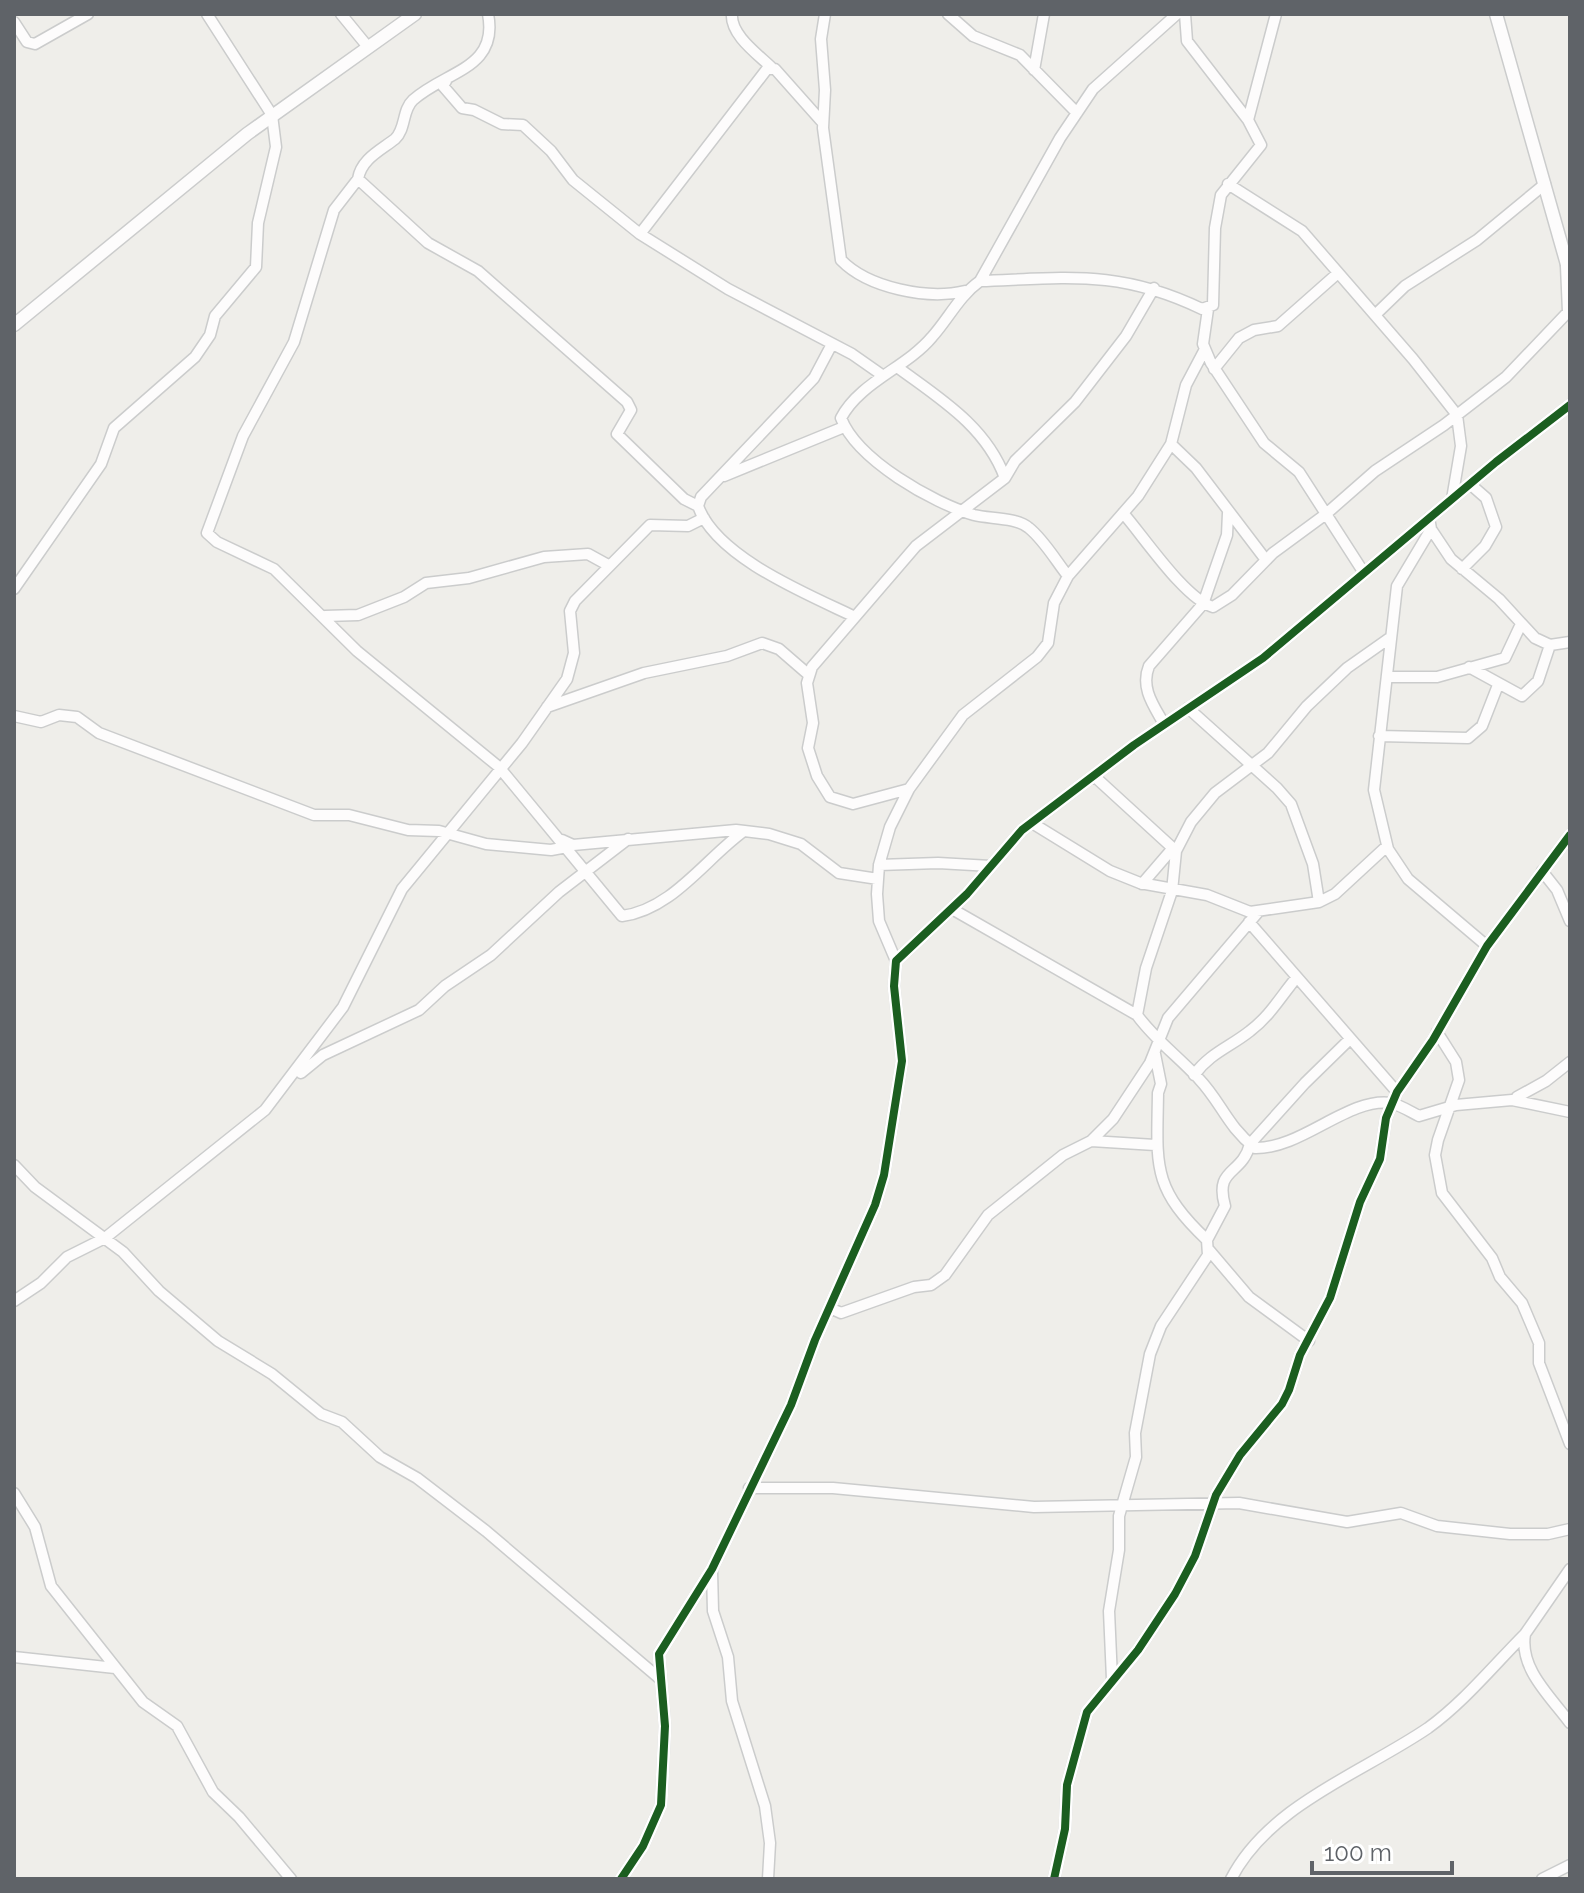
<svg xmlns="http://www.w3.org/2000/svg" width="1584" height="1893" viewBox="0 0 1584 1893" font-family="Raleway,sans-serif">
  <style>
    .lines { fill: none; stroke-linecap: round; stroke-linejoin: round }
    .minor-casing { stroke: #cbcccc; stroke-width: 13 }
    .tertiary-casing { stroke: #cbcccc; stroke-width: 15 }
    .minor { stroke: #fdfcfc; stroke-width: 10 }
    .tertiary { stroke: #fdfcfc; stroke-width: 12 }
    .cycleway-casing { stroke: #fff; stroke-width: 13 }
    .cycleway { stroke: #1b5e20; stroke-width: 8 }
  </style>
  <rect width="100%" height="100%" fill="#efeeea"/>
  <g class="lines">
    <g class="minor-casing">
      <path id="minor" d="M 341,14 L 368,47
        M 488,14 C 499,69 445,71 413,100 C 402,110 406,129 395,139 C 381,150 361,159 358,179 L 428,243 L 478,271 L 627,402 L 631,410 L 617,434 L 684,499 L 698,506
        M 732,14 C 730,35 759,55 772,68
        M 825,14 L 821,39 L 825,90 L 823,128 L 841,260 C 868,288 928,300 965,291
        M 948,14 L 973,36 L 1020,55 L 1077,113
        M 14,22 L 27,42 L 35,44 L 88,14
        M 1034,70 L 1044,14
        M 446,81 L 443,86 L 462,108 L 474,110 L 502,124 L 523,125 L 551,151 L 573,180 L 640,234 L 728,289 L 852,354 L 882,375
        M 1248,120 L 1276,14
        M 358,179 L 334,210 L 294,342 L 243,436 L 207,533 L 217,542 L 274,569 L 357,651 L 499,767 L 622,916 C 672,910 706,858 744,831
        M 1228,184 L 1302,231 L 1413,359 L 1457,415 L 1461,446 L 1452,499
        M 640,234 L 767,69 L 775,69 L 823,123
        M 980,281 C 1067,278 1119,269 1202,309 L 1213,305 L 1215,228 L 1221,195 L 1261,145 L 1248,120 L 1187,41 L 1185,14
        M 1208,309 L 1203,344 L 1211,363 L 1264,443 L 1299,472 L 1364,573
        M 1375,315 L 1405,286 L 1477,240 L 1545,184
        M 832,344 L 814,378 L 701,497 L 698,506 C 716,557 807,594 853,616
        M 897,367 C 939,398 986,426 1005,478
        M 1214,369 L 1239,338 L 1254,330 L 1278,326 L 1338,273
        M 1171,444 L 1196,468 L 1266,560
        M 724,476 L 844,427
        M 1123,513 C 1144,537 1185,599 1213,607 L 1232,595 L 1273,553 L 1326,514 L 1375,471 L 1444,425 L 1506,377 L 1568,312 L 1566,266
        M 1429,518 L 1431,529 L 1397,586 L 1374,790 L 1388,849 L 1408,879 L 1487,946
        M 1431,529 L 1451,559 L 1499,599 L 1535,638 L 1550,645 L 1570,642
        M 1462,569 L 1485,546 L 1496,527 L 1486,498 L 1470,484
        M 1068,576 C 1056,561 1044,540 1029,528 C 1016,517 990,519 974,515 C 933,503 857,460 841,418 C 860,382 906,368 932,337 C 949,318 959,296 980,281 L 1060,138 L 1093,89 L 1177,14
        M 14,589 L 101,464 L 114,428 L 195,357 L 210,335 L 215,316 L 256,267 L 258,223 L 276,147 L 272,115 L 207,14
        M 325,616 L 358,615 L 404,597 L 426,583 L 469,578 L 544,557 L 588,554 L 608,565
        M 1391,637 L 1347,668 L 1307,706 L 1268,753 L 1215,793 L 1191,822 L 1176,851 L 1172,891 L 1146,968 L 1137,1015 C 1155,1040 1179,1057 1199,1079 C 1221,1102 1227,1126 1255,1148 C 1302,1149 1348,1097 1391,1103 C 1400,1105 1411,1112 1419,1116 L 1456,1105 L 1512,1100 L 1570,1112
        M 1469,667 L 1522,696 L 1538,681 L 1550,645
        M 1390,677 L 1437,677 L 1505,658 L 1521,624
        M 547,707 L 644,673 L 727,656 L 762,643 L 779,649 L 809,675
        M 1188,708 L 1277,788 L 1291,804 L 1313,864 L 1319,902
        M 14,716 L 41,722 L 59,715 L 77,717 L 99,733 L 314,815 L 349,815 L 408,830 L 439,831 L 486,844 L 551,850 L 567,847
        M 1164,724 C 1154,706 1140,688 1149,666 L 1203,604 L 1227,535 L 1228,513
        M 1379,736 L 1468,738 L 1482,726 L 1498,685
        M 1094,776 L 1176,851
        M 909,789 L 853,804 L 830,797 L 817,776 L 808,748 L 813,723 L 807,683 L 812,667 L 916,546 L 1005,478 L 1015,461 L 1075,402 L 1126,336 L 1154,288
        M 1032,823 L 1110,871 L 1140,883 L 1207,895 L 1250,912 L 1319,902 L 1335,894 L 1387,846
        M 562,840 L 573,845 L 736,830 L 769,834 L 801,844 L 839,873 L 878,879
        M 879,865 L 938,863 L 991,866
        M 1542,871 L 1557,890 L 1570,921
        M 1142,884 L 1173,848
        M 952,909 L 1137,1015
        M 1249,922 L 1397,1092
        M 896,961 L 879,921 L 877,894 L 879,865 L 890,827 L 909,789 L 963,715 L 1037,657 L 1048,643 L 1054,603 L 1068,576 L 1138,496 L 1171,444 L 1186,385 L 1205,349
        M 1437,1032 L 1456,1062 L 1459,1080 L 1438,1140 L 1435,1155 L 1442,1193 L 1492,1258 L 1500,1277 L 1522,1303 L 1539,1343 L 1539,1363 L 1570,1444
        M 1155,1054 L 1161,1084 L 1158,1093 C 1157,1165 1151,1187 1207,1240
        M 301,1073 L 323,1055 L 419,1010 L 445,986 L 491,955 L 559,892 L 628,839
        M 1194,1075 C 1210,1053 1230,1047 1250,1031 C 1270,1016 1281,996 1297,977
        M 1517,1097 L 1546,1081 L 1570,1062
        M 1091,1141 L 1155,1145
        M 14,1165 L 35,1187 L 123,1252 L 159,1291 L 218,1341 L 272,1374 L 321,1414 L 342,1422 L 380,1457 L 417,1478 L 486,1531 L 659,1678
        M 1209,1250 L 1249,1297 L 1309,1341
        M 14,1301 L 41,1283 L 67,1257 L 105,1238 L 265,1110 L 343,1007 L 402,889 L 522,743 L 567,679 L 574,653 L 570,611 L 575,601 L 650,525 L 688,526 L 704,518
        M 830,1308 L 841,1313 L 914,1287 L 931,1285 L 945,1275 L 988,1215 L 1063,1155 L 1091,1141 L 1113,1119 L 1150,1063 L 1168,1018 L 1259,911
        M 749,1488 L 833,1488 L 1034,1507 L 1239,1503 L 1347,1522 L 1401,1513 L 1437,1526 L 1510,1534 L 1548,1534 L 1570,1529
        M 14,1493 L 35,1527 L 51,1586 L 143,1702 L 177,1726 L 213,1792 L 239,1817 L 291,1879
        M 1570,1569 L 1525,1634 C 1519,1669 1551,1697 1570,1723
        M 712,1571 L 713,1611 L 728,1657 L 732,1701 L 765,1806 L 770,1843 L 768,1879
        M 14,1657 L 115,1668
        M 1112,1679 L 1109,1611 L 1119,1550 L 1119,1516 L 1136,1457 L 1135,1433 L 1150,1354 L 1161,1326 L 1208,1255 L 1207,1240 L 1225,1206 C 1214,1167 1242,1176 1250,1144 L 1305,1083 L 1350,1039
        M 621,1879 L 643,1846 L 661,1805 L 665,1726 L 659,1654 L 712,1569 L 791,1405 L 815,1340 L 875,1205 L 884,1175 L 902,1061 L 894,986 L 896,961 L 967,894 L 1022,830 L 1134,745 L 1263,658 L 1496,462 L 1570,405
        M 1054,1879 L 1065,1829 L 1067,1785 L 1087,1712 L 1138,1650 L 1175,1594 L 1195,1556 L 1216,1495 L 1240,1455 L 1282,1404 L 1289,1390 L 1300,1355 L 1330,1298 L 1360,1202 L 1380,1159 L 1386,1118 L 1397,1092 L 1433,1040 L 1487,946 L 1570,835
        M 1231,1879 C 1269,1805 1362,1773 1428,1728 C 1464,1702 1493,1666 1525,1634
        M 1542,1879 L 1570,1865"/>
    </g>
    <g class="tertiary-casing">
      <path id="tertiary" d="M 1496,14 L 1570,275
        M 14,325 L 247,134 L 415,14"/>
    </g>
    <use href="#minor" class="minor"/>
    <use href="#tertiary" class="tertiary"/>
    <g class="cycleway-casing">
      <path id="cycleway" d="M 621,1879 L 643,1846 L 661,1805 L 665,1726 L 659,1654 L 712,1569 L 791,1405 L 815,1340 L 875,1205 L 884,1175 L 902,1061 L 894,986 L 896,961 L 967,894 L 1022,830 L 1134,745 L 1263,658 L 1496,462 L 1570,405
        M 1054,1879 L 1065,1829 L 1067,1785 L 1087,1712 L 1138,1650 L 1175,1594 L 1195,1556 L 1216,1495 L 1240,1455 L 1282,1404 L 1289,1390 L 1300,1355 L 1330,1298 L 1360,1202 L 1380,1159 L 1386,1118 L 1397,1092 L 1433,1040 L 1487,946 L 1570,835"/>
    </g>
    <use href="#cycleway" class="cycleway"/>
  </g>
  <rect width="1584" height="1893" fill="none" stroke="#5f6368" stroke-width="32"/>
  <path d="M1312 1861v12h140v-12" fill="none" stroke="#5f6368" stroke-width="4"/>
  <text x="1324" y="1861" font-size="24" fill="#5f6368" stroke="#ffffff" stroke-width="6" paint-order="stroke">100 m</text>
</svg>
